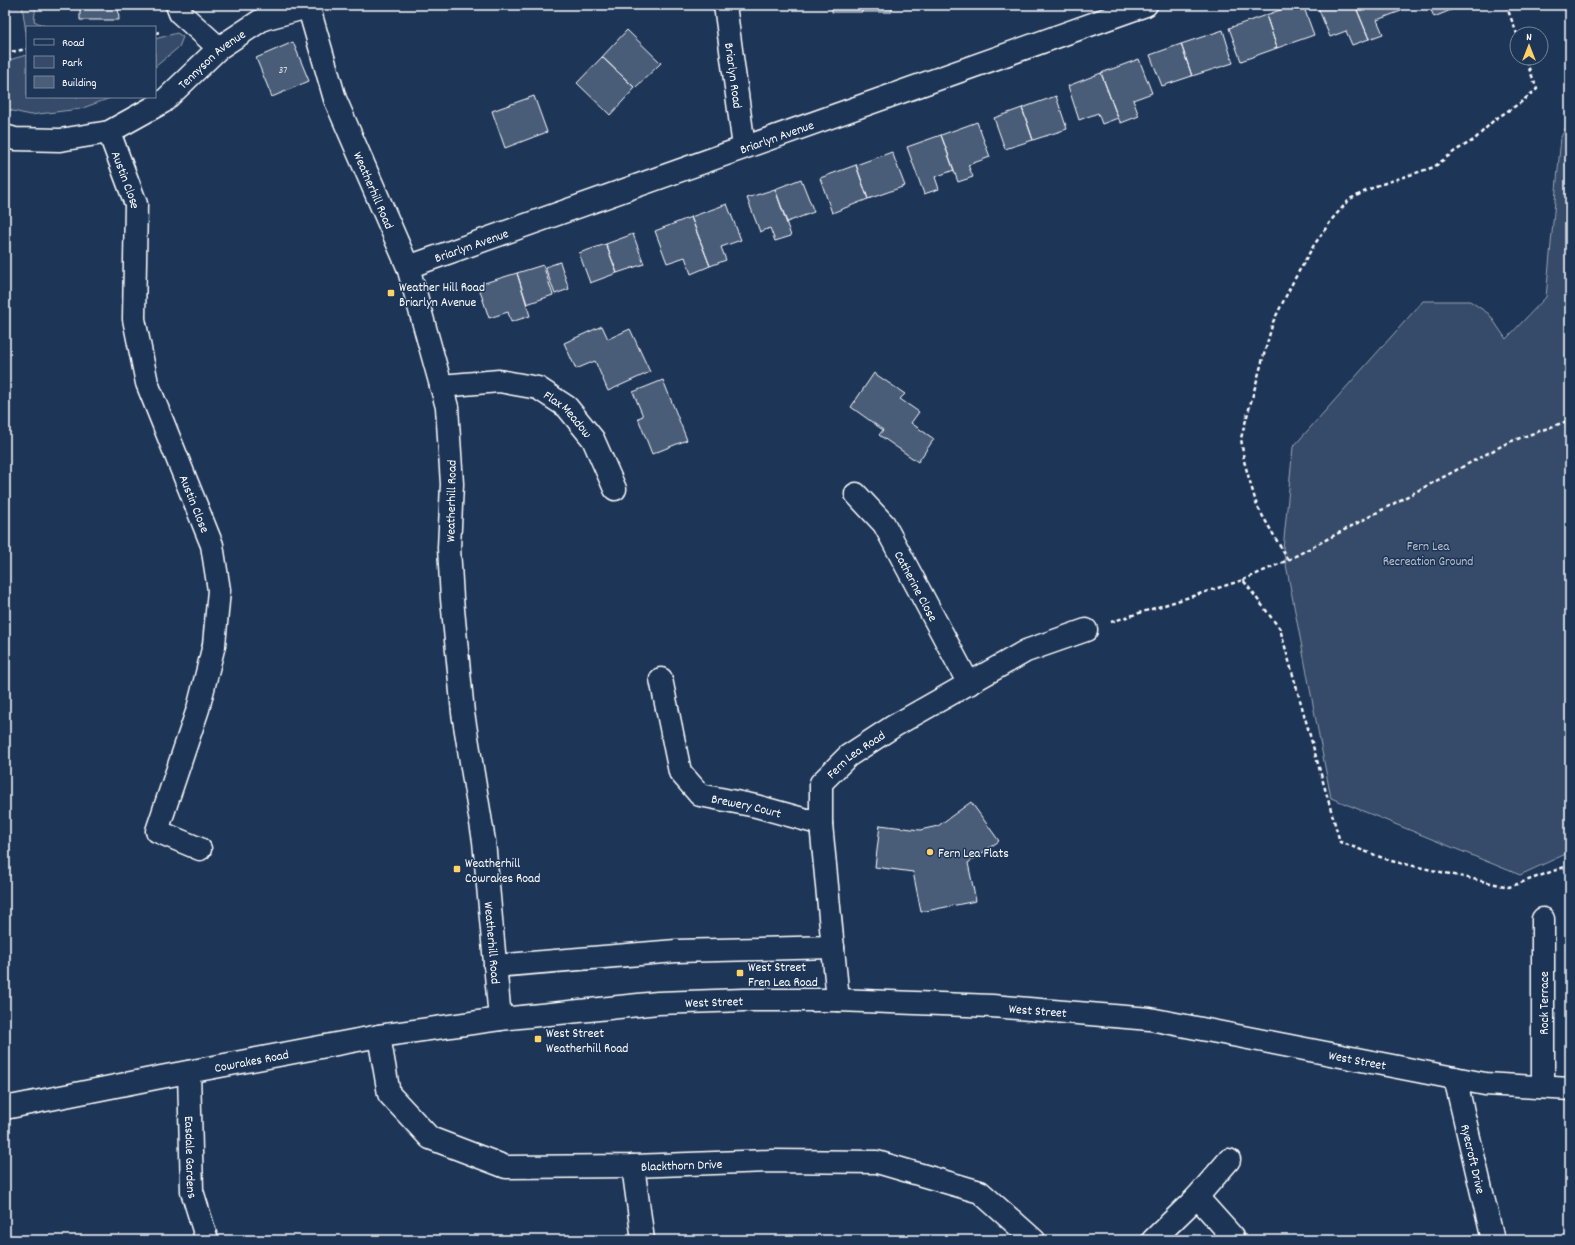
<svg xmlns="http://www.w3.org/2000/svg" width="1575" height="1245" viewBox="0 0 1575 1245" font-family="Dekko,sans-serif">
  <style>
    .green { fill: #364b69; stroke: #9aa5b4 }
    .building { fill: #4a5d79; stroke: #fff }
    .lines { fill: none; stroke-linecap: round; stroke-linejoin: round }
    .minor-casing { stroke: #fff; stroke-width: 25 }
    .path { stroke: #fff; stroke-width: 2.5; stroke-dasharray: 4 3; stroke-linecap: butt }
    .minor { stroke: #1d3557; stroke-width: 22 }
    .poi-dot { fill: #ffd166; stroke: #1d3557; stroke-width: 1.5 }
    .labels { text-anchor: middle; stroke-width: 3; stroke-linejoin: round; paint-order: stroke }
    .number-label { font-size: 11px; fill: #d2d6de }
    .street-label { font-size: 13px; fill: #fff; stroke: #1d3557 }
    .poi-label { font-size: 13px; fill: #fff; stroke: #1d3557; text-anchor: start }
    .park-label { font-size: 13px; fill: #b9c0ca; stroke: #1d3557 }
  </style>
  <rect width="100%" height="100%" fill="#1d3557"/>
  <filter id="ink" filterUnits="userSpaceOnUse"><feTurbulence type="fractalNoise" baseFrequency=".025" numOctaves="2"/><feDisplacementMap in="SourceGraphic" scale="8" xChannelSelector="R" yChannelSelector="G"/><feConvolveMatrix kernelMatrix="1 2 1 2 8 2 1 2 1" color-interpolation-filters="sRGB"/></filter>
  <g filter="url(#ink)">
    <path class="green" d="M 22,5 L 36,5 L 34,21 L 47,27 L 27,27 L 27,40 Z
      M 177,33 L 183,37 L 179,47 L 155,67 L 155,39 Z
      M 27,55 L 27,97 L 113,97 L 80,109 L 30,115 L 5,109 L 5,61 Z
      M 1570,119 L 1570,852 L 1520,875 L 1331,798 L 1283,549 L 1293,447 L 1423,301 L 1470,301 L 1489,314 L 1506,339 L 1546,297 L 1561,137 Z"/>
    <path class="building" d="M 5,5 L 19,5 L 20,7 L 5,7 Z
      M 80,5 L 118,5 L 119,20 L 80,20 Z
      M 614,5 L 644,5 L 615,9 Z
      M 832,5 L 862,5 L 862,12 L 832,12 Z
      M 862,5 L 892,5 L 892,12 L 862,12 Z
      M 1294,5 L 1303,5 L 1314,35 L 1277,48 L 1266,15 Z
      M 1317,5 L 1355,5 L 1369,39 L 1352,45 L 1346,31 L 1330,37 Z
      M 1355,5 L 1398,5 L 1401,11 L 1377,20 L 1383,34 L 1369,39 Z
      M 1429,5 L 1449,5 L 1451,10 L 1434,17 Z
      M 1449,5 L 1465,5 L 1451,10 Z
      M 1266,15 L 1277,48 L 1241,61 L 1229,28 Z
      M 627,30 L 661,63 L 635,88 L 602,57 Z
      M 1223,30 L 1233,63 L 1192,76 L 1181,44 Z
      M 293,42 L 309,81 L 272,97 L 256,58 Z
      M 1181,44 L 1192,76 L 1162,86 L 1150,55 Z
      M 602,57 L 635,88 L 610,115 L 577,83 Z
      M 1139,59 L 1152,93 L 1133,100 L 1139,116 L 1121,123 L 1118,118 L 1101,73 Z
      M 1101,73 L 1118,118 L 1102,124 L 1098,113 L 1079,120 L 1068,86 Z
      M 534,96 L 547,132 L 505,148 L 492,111 Z
      M 1056,96 L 1067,129 L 1033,140 L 1022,108 Z
      M 1022,108 L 1033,140 L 1005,149 L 994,118 Z
      M 977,122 L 990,157 L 968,165 L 973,177 L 958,182 L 941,135 Z
      M 941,135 L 954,170 L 935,177 L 939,189 L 924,194 L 907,147 Z
      M 892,152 L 905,186 L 868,199 L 856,165 Z
      M 856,165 L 868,199 L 832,213 L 820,178 Z
      M 801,179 L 814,212 L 787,222 L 775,189 Z
      M 775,189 L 791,236 L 775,241 L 770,228 L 760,232 L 747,198 Z
      M 727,204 L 741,240 L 721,247 L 726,260 L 710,266 L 691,217 Z
      M 691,217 L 710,266 L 691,274 L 685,257 L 667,263 L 655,231 Z
      M 633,234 L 644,264 L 617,273 L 606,244 Z
      M 606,244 L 617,273 L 590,283 L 579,253 Z
      M 560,262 L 569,289 L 555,294 L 545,267 Z
      M 543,265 L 553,295 L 527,304 L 517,273 Z
      M 517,273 L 530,316 L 511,322 L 508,312 L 489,318 L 478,285 Z
      M 602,326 L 608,339 L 630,329 L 650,372 L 608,391 L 595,361 L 576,369 L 564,343 Z
      M 874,373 L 905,394 L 900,399 L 919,412 L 911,423 L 934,439 L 918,462 L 879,435 L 883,430 L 851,407 Z
      M 663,380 L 687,440 L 652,454 L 638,418 L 643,416 L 633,392 Z
      M 971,802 L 999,841 L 968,863 L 976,901 L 921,912 L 913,872 L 875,867 L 880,825 L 920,830 L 938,826 Z"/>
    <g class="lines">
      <g class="minor-casing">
        <g id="minor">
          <path d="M 177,5 L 180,13 L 219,48"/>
          <path id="s1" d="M 308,5 L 335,99 L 408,267 L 447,407 L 452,484 L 449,548 L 452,599 L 463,713 L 484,841 L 500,1019"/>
          <path id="s2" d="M 725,5 L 744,147"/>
          <path id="s3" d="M 109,132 L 136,204 L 134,319 L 147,383 L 212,545 L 219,590 L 214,645 L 198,709 L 157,831 L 200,849"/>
          <path id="s4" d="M 5,136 L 15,139 L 60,140 L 109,132 L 163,102 L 219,48 L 263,19 L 308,7"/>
          <path id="s5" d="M 408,267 L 1146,5"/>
          <path id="s6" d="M 441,386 L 499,381 L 538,388 L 567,407 L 593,439 L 615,489"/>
          <path id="s7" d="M 856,494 L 884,524 L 969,684"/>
          <path id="s8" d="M 661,679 L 680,772 L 700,795 L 756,806 L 821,824"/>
          <path d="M 1543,919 L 1543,1087"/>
          <path d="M 495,966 L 676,951 L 833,947"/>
          <path id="s9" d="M 838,1000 L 821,824 L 821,783 L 848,756 L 894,726 L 1026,651 L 1086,630"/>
          <path id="s10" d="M 379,1036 L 389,1094 L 430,1138 L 506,1167 L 633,1166 L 772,1161 L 877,1162 L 980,1192 L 1034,1240"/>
          <path id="s11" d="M 189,1072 L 192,1191 L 207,1240"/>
          <path id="s12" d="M 1455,1078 L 1493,1240"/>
          <path id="s13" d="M 5,1108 L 161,1077 L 379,1036 L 500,1019 L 658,1003 L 744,1000 L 838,1000 L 992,1006 L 1150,1019 L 1485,1084 L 1570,1089"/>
          <path d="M 633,1166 L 643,1240"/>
          <path d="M 1197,1197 L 1232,1236"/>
          <path d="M 1153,1240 L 1197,1197 L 1229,1160"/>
        </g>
      </g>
      <path class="path" d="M 1506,5 L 1517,34
        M 155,33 L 161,32
        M 5,53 L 27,49
        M 1288,560 L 1257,506 L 1244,461 L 1241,438 L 1273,322 L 1294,280 L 1314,245 L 1333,218 L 1350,199 L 1376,186 L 1434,167 L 1455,151 L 1474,140 L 1494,120 L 1520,103 L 1537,89 L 1525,58
        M 1243,580 L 1288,560 L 1509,442 L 1570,420
        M 1111,622 L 1243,580 L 1280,629 L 1340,842 L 1391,861 L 1509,887 L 1570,865"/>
      <use href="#minor" class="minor"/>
    </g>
  </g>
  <g class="poi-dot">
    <rect x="387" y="289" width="8" height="8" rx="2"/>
    <circle cx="930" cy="852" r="4"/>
    <rect x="453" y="865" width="8" height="8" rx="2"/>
    <rect x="736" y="969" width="8" height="8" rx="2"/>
    <rect x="534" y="1035" width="8" height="8" rx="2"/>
  </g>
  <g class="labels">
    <g class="number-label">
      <text x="283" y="73">37</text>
    </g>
    <g class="street-label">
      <text dy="5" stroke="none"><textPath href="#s4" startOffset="232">Tennyson Avenue</textPath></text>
      <text dy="5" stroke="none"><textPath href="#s2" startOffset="71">Briarlyn Road</textPath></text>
      <text dy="5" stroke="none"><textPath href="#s5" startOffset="391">Briarlyn Avenue</textPath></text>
      <text dy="5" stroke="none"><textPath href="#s3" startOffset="51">Austin Close</textPath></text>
      <text dy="5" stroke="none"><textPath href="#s1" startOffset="197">Weatherhill Road</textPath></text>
      <text dy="5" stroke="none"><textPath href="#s5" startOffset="67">Briarlyn Avenue</textPath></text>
      <text dy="5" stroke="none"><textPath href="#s6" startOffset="138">Flax Meadow</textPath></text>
      <text transform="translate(450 501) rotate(-89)" y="5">Weatherhill Road</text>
      <text dy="5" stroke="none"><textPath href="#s3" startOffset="387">Austin Close</textPath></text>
      <text dy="5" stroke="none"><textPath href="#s7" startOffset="111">Catherine Close</textPath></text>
      <text dy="5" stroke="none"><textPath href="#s9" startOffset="263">Fern Lea Road</textPath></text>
      <text dy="5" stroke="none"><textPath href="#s8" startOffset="173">Brewery Court</textPath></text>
      <text dy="5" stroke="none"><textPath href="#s1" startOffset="965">Weatherhill Road</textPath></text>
      <text dy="5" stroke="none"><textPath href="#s13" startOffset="718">West Street</textPath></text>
      <text transform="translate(1543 1003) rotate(-90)" y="5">Rock Terrace</text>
      <text dy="5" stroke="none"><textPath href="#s13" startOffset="1042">West Street</textPath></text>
      <text dy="5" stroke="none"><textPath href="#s13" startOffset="1366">West Street</textPath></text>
      <text dy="5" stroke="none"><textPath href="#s13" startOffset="251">Cowrakes Road</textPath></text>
      <text dy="5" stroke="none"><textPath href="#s11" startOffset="85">Easdale Gardens</textPath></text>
      <text dy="5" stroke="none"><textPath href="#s12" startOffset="83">Ryecroft Drive</textPath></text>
      <text dy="5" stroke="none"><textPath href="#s10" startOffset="376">Blackthorn Drive</textPath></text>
    </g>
    <g class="poi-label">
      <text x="399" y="291">Weather Hill Road<tspan x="399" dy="15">Briarlyn Avenue</tspan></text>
      <text x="938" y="857">Fern Lea Flats</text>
      <text x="465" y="867">Weatherhill<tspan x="465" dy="15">Cowrakes Road</tspan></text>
      <text x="748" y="971">West Street<tspan x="748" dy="15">Fren Lea Road</tspan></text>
      <text x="546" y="1037">West Street<tspan x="546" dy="15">Weatherhill Road</tspan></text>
    </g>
    <g class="park-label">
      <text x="1428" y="550">Fern Lea<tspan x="1428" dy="15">Recreation Ground</tspan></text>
    </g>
  </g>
  <rect width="1575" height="1245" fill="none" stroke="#1d3557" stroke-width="20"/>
  <rect x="10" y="10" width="1555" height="1225" fill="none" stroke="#fff" stroke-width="1.5" filter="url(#ink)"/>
  <rect x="26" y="26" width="130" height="72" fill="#1d3557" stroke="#77869a"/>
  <rect x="34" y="39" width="20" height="6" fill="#1d3557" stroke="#77869a"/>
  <text x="62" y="46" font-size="12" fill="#ffffff">Road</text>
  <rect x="34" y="56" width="20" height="12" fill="#364b69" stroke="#77869a"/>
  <text x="62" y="66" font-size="12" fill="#ffffff">Park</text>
  <rect x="34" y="76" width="20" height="12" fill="#4a5d79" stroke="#77869a"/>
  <text x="62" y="86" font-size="12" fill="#ffffff">Building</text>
  <g transform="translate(1529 46)"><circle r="19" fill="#1d3557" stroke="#77869a"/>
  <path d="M0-3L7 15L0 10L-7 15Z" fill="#ffd166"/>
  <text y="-6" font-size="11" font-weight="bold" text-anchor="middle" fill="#ffffff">N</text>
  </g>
</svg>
